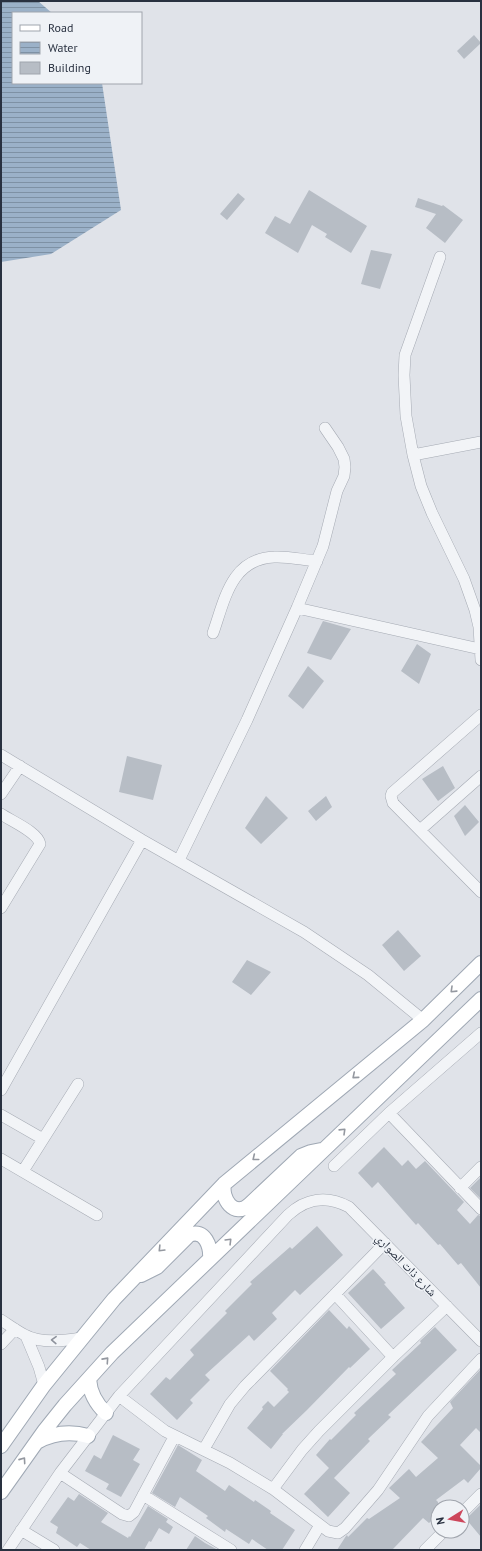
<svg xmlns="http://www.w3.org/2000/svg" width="482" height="1551" viewBox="0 0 482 1551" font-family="'PT Sans','Noto Naskh Arabic',sans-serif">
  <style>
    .water { fill: url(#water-rules) }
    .building { fill: #b7bdc5 }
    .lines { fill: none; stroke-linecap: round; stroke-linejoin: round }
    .minor-casing { stroke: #a5aab3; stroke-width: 12 }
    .major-casing { stroke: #9fa8b4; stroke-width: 16 }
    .minor { stroke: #f2f4f7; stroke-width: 11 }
    .major { stroke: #fff; stroke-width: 14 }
    .oneway { stroke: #9498a0 }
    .oneway2 { stroke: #8e929c }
    .labels { text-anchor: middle; stroke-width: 3; stroke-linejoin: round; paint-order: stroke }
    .street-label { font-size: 12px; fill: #293140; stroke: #eff2f6 }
  </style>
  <defs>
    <pattern id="water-rules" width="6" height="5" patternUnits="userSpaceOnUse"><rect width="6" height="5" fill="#9bb1c8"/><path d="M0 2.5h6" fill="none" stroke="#7e91a4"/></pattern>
  </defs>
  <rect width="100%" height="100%" fill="#e0e3e9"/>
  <path class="water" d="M 1,1 L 38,1 L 52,13 L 13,13 L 13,83 L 102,83 L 121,210 L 51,254 L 1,262 Z"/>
  <path class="building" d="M 474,35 L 481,43 L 464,59 L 457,51 Z
    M 309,190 L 367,226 L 351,253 L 325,237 L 327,234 L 312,225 L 298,253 L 265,233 L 275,216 L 290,224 Z
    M 238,193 L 245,199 L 227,220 L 220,214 Z
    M 418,198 L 442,206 L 443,205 L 463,220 L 445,243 L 426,228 L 436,214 L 415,207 Z
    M 371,250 L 392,254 L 380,289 L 361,284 Z
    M 323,621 L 351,629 L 331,660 L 307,653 Z
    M 417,644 L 431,654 L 419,684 L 401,671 Z
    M 308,666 L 324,681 L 303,709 L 288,696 Z
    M 127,756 L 162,765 L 153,800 L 119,792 Z
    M 443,766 L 455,788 L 438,801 L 422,779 Z
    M 266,796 L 288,818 L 261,844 L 245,828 Z
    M 326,796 L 332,807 L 316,821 L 308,811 Z
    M 465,805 L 479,822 L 465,836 L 454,816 Z
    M 398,930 L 421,956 L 404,971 L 382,945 Z
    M 247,960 L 271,972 L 251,995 L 232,982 Z
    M 384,1147 L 402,1166 L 408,1160 L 416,1169 L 425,1161 L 464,1202 L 457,1210 L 470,1224 L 478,1215 L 481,1216 L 481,1288 L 461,1263 L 458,1265 L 440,1244 L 438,1245 L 418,1223 L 416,1225 L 378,1182 L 372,1188 L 358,1173 Z
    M 481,1177 L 481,1199 L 470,1188 Z
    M 317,1226 L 343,1255 L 300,1295 L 295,1290 L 272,1313 L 277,1319 L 254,1341 L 249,1335 L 205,1375 L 210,1380 L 190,1400 L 193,1403 L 177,1420 L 150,1394 L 166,1377 L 170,1380 L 194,1355 L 190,1350 L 227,1313 L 225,1311 L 252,1284 L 250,1282 L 290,1247 L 292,1249 Z
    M 373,1269 L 386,1283 L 384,1284 L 405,1308 L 381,1329 L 348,1293 Z
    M 329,1310 L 347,1329 L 349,1326 L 370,1349 L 350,1368 L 349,1367 L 307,1410 L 282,1434 L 283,1434 L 271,1449 L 247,1428 L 263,1409 L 262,1407 L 268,1401 L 274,1407 L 289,1392 L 287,1390 L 288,1389 L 270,1371 Z
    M 435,1327 L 457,1350 L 388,1415 L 391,1417 L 368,1439 L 370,1441 L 334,1478 L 350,1493 L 328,1517 L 304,1494 L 329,1468 L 316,1455 L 330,1439 L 331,1440 L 356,1415 L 354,1413 L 396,1374 L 392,1370 L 421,1343 L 420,1341 Z
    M 481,1369 L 481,1433 L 476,1428 L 460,1445 L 481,1466 L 481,1468 L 468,1483 L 464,1479 L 436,1500 L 438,1502 L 438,1515 L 429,1523 L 423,1518 L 392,1550 L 337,1550 L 346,1536 L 347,1535 L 348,1537 L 367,1518 L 369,1519 L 400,1498 L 389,1488 L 409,1469 L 416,1477 L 438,1458 L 421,1442 L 453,1408 L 450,1402 Z
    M 113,1435 L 140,1449 L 133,1460 L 140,1464 L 121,1497 L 106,1489 L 109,1484 L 85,1471 L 94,1455 L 101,1459 Z
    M 178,1445 L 202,1460 L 196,1471 L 225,1491 L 229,1485 L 254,1502 L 255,1500 L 271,1511 L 270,1513 L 295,1530 L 282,1550 L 268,1550 L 252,1539 L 249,1544 L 226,1529 L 225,1532 L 206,1518 L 208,1516 L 180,1497 L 175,1507 L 152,1493 Z
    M 79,1494 L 108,1513 L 101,1522 L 128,1538 L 129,1536 L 130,1537 L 148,1506 L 168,1519 L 166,1522 L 173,1527 L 169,1534 L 159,1528 L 151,1542 L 149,1541 L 144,1550 L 91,1550 L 80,1543 L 77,1547 L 56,1533 L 58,1527 L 50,1522 L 68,1497 L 74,1501 Z
    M 481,1504 L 481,1537 L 466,1519 Z
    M 195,1536 L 205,1543 L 218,1550 L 186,1550 Z"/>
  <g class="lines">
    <g class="minor-casing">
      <path id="minor" d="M 440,257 L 405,355 L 404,375 L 406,416 L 413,455 L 421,486 L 432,513 L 464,579 L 475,610 L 479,627 L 481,660
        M 413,455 L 481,442
        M 297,608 L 480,649
        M 213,633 C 225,599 231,559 274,557 C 288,556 303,560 317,561
        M 481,715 L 392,793 L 391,796 L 393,803 L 481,892
        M 1,755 L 142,840 L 304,932 L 368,975 L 423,1020
        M 1,794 L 20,766
        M 1,814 C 11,821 38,832 40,844 L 1,908
        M 420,830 L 481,776
        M 179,860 L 247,720 L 297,608 L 323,546 L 337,491 L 344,476 L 345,467 L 344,459 L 338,447 L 325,428
        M 1,1090 L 142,840
        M 389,1113 L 481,1209
        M 1,1115 L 43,1139
        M 1,1159 L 97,1215
        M 334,1166 L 389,1113 L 481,1033
        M 23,1171 L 78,1084
        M 460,1188 L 481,1167
        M 335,1294 L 393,1357
        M 1,1320 C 9,1325 17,1331 25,1335 C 41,1344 64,1341 81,1338
        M 26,1336 L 39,1367 L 44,1385
        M 1,1344 L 15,1329
        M 119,1396 L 165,1431 L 230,1463 L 273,1489 L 328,1531 L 338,1533 L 345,1528 L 378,1490 L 428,1416 L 481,1359
        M 204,1449 L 230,1404 L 245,1386 L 385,1243
        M 60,1473 L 122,1514 L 129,1516 L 134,1512 L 174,1437
        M 273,1489 L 302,1450 L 319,1431 L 393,1357 L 447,1306
        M 143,1495 L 231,1550
        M 462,1513 L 481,1494
        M 21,1530 L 54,1550
        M 8,1550 L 60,1473 L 119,1396 L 288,1215 C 306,1198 327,1195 349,1207 L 481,1341
        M 305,1550 L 320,1525
        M 425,1550 L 444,1531"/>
    </g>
    <g class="major-casing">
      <path id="major" d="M 224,1184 C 221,1199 234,1218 249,1205 L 301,1156 L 311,1152 L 321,1150
        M 141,1275 L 157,1267 L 189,1235 C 205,1228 211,1247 210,1259
        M 89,1379 C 90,1393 95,1403 106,1413
        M 37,1442 C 53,1433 70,1431 88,1436
        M 1,1446 L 44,1385 L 114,1299 L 224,1184 L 423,1020 L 481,963
        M 1,1492 L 45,1430 L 65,1405 L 112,1353 L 481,999"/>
    </g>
    <use href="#minor" class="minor"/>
    <use href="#major" class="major"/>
  </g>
  <defs><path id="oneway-chevron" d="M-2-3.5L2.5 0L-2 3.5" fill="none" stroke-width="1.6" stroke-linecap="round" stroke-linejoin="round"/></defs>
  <g class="oneway">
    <use href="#oneway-chevron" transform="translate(453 990) rotate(136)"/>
    <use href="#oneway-chevron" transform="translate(355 1076) rotate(140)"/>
    <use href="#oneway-chevron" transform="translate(343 1131) rotate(-44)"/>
    <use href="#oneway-chevron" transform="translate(255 1158) rotate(141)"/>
    <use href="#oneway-chevron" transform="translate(229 1241) rotate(-45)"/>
    <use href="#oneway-chevron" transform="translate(161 1249) rotate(134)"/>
    <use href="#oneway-chevron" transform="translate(106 1360) rotate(-48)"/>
    <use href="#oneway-chevron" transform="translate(23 1460) rotate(-55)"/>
  </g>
  <use class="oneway2" href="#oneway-chevron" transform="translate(54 1340) rotate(-178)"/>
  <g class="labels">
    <g class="street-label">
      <text transform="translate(406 1265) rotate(46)" y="4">شارع ذات الصواري</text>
    </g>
  </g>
  <rect width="482" height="1551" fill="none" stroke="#293140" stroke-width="4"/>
  <rect x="12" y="12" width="130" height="72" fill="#eff2f6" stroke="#a0a5ad"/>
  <rect x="20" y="25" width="20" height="6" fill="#ffffff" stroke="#a0a5ad"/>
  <text x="48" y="32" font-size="12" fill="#293140">Road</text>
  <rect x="20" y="42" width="20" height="12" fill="url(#water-rules)" stroke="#a0a5ad"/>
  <text x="48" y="52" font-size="12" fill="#293140">Water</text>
  <rect x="20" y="62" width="20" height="12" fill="#b7bdc5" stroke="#a0a5ad"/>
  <text x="48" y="72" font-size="12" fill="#293140">Building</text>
  <g transform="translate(450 1519) rotate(259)"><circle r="19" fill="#eff2f6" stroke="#a0a5ad"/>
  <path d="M0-3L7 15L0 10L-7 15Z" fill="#cd465b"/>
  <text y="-6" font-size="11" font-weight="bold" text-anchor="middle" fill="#293140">N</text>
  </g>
</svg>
